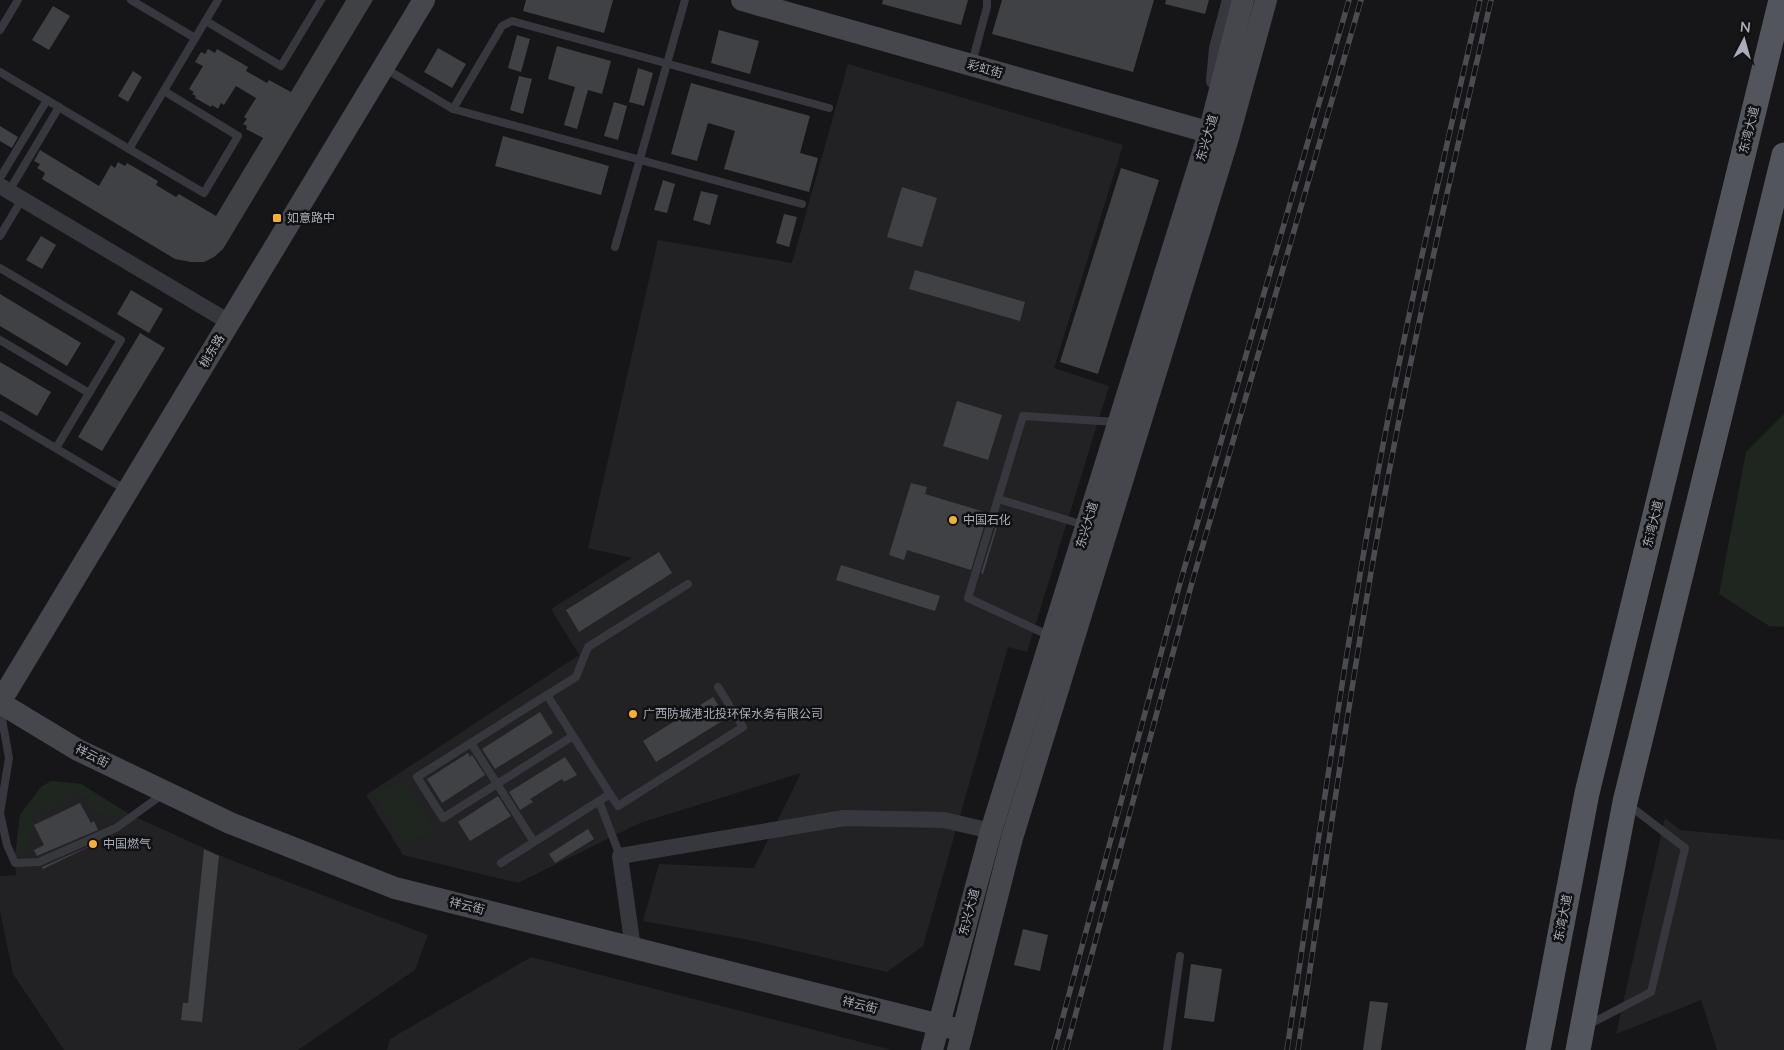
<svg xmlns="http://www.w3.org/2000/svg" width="1784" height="1050" font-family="Lato,'Noto Sans SC',sans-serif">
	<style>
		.built { fill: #222225 }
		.green { fill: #1e261f }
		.building { fill: #404145 }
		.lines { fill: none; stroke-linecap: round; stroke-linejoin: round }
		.lane { stroke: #37383d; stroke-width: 8 }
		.street { stroke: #37383d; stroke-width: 16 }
		.secondary { stroke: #45474d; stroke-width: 22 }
		.primary { stroke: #53555c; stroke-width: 25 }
		.rail-casing { stroke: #4a4c52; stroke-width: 5.5 }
		.rail { stroke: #111113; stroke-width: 4; stroke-dasharray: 11; stroke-linecap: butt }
		.poi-dot { fill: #f2b134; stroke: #111113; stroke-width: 2 }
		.labels { text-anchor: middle; stroke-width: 5; stroke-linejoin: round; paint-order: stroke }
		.street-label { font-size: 12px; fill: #a8adb8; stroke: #111113 }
		.poi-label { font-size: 12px; fill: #a8adb8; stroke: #111113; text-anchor: start }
	</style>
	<rect width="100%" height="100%" fill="#161618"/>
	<g class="built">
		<path d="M848,64L1123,145L1054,368L1109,386L1027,652L1008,647L923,946L887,972L749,940L643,921L659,864L754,868L801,773L640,823L518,883L403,855L366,795L579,655L551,609L632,558L588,548L658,240L792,263Z"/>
		<path d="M51,781L81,784L129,814L228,859L428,935L415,970L298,1050H64L13,974L0,911V876L16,875L15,863L20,815L41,787Z"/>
		<path d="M1665,818L1680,830L1784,840V1050H1717L1701,1000L1616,1034Z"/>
		<path d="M531,957L892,1050H387L390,1039Z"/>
	</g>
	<g class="green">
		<path d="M1784,414V627L1769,626L1719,594L1746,452Z"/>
		<path d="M402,779L434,828L406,846L375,796Z"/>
		<path d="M51,781L81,784L129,814L122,817L98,814L85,797L77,794L33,816L27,852L15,856L20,815L41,787Z"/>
	</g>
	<g class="building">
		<path d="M346,0H373L223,249L214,257L204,262H191L175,259L42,179L45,173L37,168L40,164L34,161L40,150L99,186L111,165L115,168L118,162L125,166L127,163L158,181L156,185L176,197L179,194L216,216L263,138L246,129L247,126L243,124L247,119L244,117L256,98L236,86L224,105L221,103L218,109L212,105L211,107L195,98L196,96L192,94L194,92L189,89L203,66L195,62L201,52L205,54L208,49L215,53L217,49L248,67L246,71L267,83L269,80L291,92Z"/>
		<path d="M526,0H613L604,33L523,11Z"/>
		<path d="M883,0H968L961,25L882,4Z"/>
		<path d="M1002,0H1154L1133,72L992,34Z"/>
		<path d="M1166,0H1209L1205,14L1165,4Z"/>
		<path d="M53,6L70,16L49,50L32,40Z"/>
		<path d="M719,30L759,41L750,74L711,63Z"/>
		<path d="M517,35L530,39L521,72L508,68Z"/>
		<path d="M557,46L611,61L602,94L588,90L577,129L564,125L575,87L548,79Z"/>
		<path d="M438,48L466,64L452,88L424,72Z"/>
		<path d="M638,68L653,73L644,106L629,102Z"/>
		<path d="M133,71L142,77L128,102L118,96Z"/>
		<path d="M519,76L532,79L523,114L510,110Z"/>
		<path d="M691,83L810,116L800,153L818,158L809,192L724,169L735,131L722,127L708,123L697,161L671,154Z"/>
		<path d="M614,102L627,106L618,140L604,136Z"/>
		<path d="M0,126L18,137L12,148L0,141Z"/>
		<path d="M503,136L609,166L601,195L495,166Z"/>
		<path d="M1121,168L1159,180L1098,374L1060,362Z"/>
		<path d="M663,180L675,184L667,213L654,210Z"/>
		<path d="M902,187L937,198L922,247L887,237Z"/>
		<path d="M701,191L718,195L710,225L693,220Z"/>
		<path d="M784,214L797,217L789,247L776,243Z"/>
		<path d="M41,236L56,245L42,269L26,260Z"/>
		<path d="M915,270L1025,302L1020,321L909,289Z"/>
		<path d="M131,290L163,309L149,333L117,314Z"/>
		<path d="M0,294L81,343L67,366L0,326Z"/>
		<path d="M140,333L165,348L102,451L78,437Z"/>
		<path d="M0,362L51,392L37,416L0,394Z"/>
		<path d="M957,401L1002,415L988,460L943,446Z"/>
		<path d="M911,483L927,487L925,494L988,513L971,570L907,550L904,560L889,555Z"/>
		<path d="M999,516L1000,517L983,574L981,573Z"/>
		<path d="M659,552L672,573L579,632L566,610Z"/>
		<path d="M841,565L940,596L935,611L836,580Z"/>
		<path d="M713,697L727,718L656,762L643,741Z"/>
		<path d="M540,712L553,733L495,769L482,749Z"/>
		<path d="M468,753L470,757L472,755L485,775L442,803L427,779Z"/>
		<path d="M565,757L577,775L564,782L562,779L530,799L533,802L520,810L509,792Z"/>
		<path d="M498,796L511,816L470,841L458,822Z"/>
		<path d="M80,803L91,823L94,821L98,830L37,856L34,850L44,845L34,825Z"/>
		<path d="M588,829L594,839L555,863L549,854Z"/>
		<path d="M103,840L43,869L42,867Z"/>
		<path d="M204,849L219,856L202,1022L181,1020L183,1003H188Z"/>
		<path d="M1023,929L1048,935L1040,971L1014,965Z"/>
		<path d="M1191,964L1222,969L1214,1022L1184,1018Z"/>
		<path d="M1370,1001L1388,1003L1381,1050H1363Z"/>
	</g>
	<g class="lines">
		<g class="lane">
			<path d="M131,0L195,38"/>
			<path d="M206,21L281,66L321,0"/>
			<path d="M0,30L18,0"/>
			<path d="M972,63L987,7V0"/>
			<path d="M386,69L453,109L802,204"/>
			<path d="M0,72L129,149L218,0"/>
			<path d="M453,109L502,26L512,21L829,108"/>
			<path d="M129,149L204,193L238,136L164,91"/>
			<path d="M0,178L47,100"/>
			<path d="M9,191L59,107"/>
			<path d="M0,236L22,199"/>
			<path d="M615,247L685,0"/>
			<path d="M0,268L121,340L56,448"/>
			<path d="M0,340L89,393"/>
			<path d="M0,415L126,490"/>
			<path d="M998,499L1084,525"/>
			<path d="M1050,636L968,598L1023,416L1116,422"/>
			<path d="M547,695L576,677L588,647L688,584"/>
			<path d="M0,708L9,758L0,813L7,845L15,863L39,862L116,828L163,794"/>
			<path d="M471,743L534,842"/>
			<path d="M610,794L618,806L743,727L718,687"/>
			<path d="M599,801L620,856"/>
			<path d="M501,863L610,794L547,695L417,777L443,818L573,736"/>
			<path d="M1588,1025L1651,992L1685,848L1630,806"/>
			<path d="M1167,1050L1180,956"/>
		</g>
		<g class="street">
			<path d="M1214,81L1217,48L1230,0"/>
			<path d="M0,186L229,322"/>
			<path d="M633,948L620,856L844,818L944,820L991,831"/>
		</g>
		<g class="secondary">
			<path d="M742,0L1222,136"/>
			<path d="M0,702L424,0"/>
			<path d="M0,703L78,750L230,823L395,888L952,1028"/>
			<path d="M932,1050L991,831L1209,133L1243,0"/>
			<path d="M958,1050L1012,838L1228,138L1266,0"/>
		</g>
		<g class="primary">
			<path d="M1538,1050L1587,793L1781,0"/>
			<path d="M1578,1050L1625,802L1784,155"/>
		</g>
		<defs>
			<g id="rail">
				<path d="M1054,1050L1180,583L1349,0"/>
				<path d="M1066,1050L1191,586L1361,0"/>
				<path d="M1287,1050C1316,857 1343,664 1378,472C1407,314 1444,157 1480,0"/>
				<path d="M1298,1050C1327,857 1353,664 1389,472C1419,314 1455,157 1491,0"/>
			</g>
		</defs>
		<use href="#rail" class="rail-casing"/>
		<use href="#rail" class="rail"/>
	</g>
	<g class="poi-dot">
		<rect x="272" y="213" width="10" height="10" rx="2.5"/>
		<circle cx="953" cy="520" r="5"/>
		<circle cx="633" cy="714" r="5"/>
		<circle cx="93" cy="844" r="5"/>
	</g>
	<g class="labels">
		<g class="street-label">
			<text transform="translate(985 69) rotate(16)" y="4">彩虹街</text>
			<text transform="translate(1749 130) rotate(-76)" y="4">东湾大道</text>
			<text transform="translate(1207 138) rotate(-74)" y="4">东兴大道</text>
			<text transform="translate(212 351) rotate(-59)" y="4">桃东路</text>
			<text transform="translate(1653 524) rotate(-76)" y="4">东湾大道</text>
			<text transform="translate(1087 525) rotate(-73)" y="4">东兴大道</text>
			<text transform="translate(92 756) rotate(27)" y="4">祥云街</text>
			<text transform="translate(467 906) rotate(14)" y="4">祥云街</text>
			<text transform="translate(969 912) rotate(-75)" y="4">东兴大道</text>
			<text transform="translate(1563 918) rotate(-79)" y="4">东湾大道</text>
			<text transform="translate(860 1005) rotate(14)" y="4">祥云街</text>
		</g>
		<g class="poi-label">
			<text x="287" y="222">如意路中</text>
			<text x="963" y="524">中国石化</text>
			<text x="643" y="718">广西防城港北投环保水务有限公司</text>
			<text x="103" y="848">中国燃气</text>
		</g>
	</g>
	<g transform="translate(1744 40) rotate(6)" stroke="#111113" stroke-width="4" paint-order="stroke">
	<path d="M0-4L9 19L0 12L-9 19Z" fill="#a8adb8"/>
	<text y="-8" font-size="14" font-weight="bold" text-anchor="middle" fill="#a8adb8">N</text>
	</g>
</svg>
